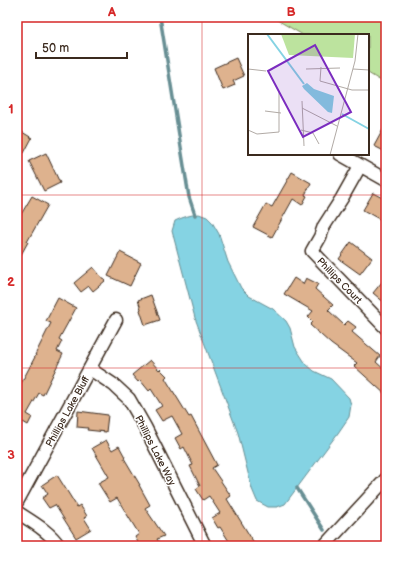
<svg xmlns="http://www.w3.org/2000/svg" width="403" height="563" font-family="'Balsamiq Sans',sans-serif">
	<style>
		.green { fill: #bce39e; stroke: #7c865e }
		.water { fill: #85d3e3; stroke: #678f94 }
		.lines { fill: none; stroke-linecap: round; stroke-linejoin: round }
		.stream { stroke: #678f94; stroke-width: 3.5 }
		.building { fill: #deb28e; stroke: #3b2a1e }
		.minor-casing { stroke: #3b2a1e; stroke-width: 15 }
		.minor { stroke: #fff; stroke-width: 12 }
		.grid { fill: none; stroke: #d62828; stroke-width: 1; stroke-opacity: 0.55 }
		.labels { text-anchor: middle; stroke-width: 3; stroke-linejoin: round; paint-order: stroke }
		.street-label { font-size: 10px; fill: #3b2a1e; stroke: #fff }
		.inset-river { fill: none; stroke: #85d3e3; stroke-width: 2 }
		.inset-road { fill: none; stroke: #b1aaa5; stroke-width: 1 }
		.view { fill: #7b2cbf; fill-opacity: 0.15; stroke: #7b2cbf; stroke-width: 2 }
		.inset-edge { fill: none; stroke: #3b2a1e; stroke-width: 2 }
		.neatline { fill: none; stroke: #d62828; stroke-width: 1.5 }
		.grid-label { font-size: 13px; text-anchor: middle; font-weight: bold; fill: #d62828 }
	</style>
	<rect width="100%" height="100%" fill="#fff"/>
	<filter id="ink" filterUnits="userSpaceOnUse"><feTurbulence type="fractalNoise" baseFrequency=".025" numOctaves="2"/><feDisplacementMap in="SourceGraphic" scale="8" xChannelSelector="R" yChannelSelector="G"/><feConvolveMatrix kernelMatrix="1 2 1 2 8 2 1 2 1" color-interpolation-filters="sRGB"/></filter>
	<g filter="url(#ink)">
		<path class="green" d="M272,17H386V84L368,73V35H303Z"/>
		<path class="water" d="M199,214L207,217L212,222L219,234L228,262L241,288L249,296L273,309L286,321L290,328L295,347L306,364L314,371L331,379L349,398L351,405L349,417L338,433L285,504L277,507H268L257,501L252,489L238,433L195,318L172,231L175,221C183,217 190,215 199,214Z"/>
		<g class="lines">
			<g class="stream">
				<path d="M160,17L189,197L195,215"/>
				<path d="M297,488L324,530"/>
			</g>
		</g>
		<g class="building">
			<path d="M236,58L244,76L233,81L235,85L223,90L214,68Z"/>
			<path d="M386,124V152L374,146Z"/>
			<path d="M17,129L32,138L24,153L17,150Z"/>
			<path d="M46,153L60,183L44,191L29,161Z"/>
			<path d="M292,172L311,183L305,195L307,196L302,205L293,199L272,237L253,227L266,204L272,207Z"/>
			<path d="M373,193L386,200V223L363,210Z"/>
			<path d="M32,196L48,205L27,242H28L17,262V221Z"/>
			<path d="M351,242L372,258L360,274L339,259Z"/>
			<path d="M120,252L141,263L130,286L108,276Z"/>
			<path d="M93,267L105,281L93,291L89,286L81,292L74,283Z"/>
			<path d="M386,277V304L373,293Z"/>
			<path d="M294,278L303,284L306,278L318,284L315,289L333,305L328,310L344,325L348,321L356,327L352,332L380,356L376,362L386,371V395L354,366L357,363L331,344L310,325L313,322L308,317L313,311L284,294Z"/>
			<path d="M151,295L160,320L145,325L140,310L141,309L138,300Z"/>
			<path d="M58,298L76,308L59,339L62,341L57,351L63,354L43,395L39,393L27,414L32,417L28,425L23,422L17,432V391L36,355H35L51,323L46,321Z"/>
			<path d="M150,360L159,370L160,369L167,376L165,378L189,417L191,416L217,465L212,468L231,496L227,499L256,546H232L220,527L218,528L212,518L220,513L209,496L203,500L196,489L200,486L190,466L193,465L184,447L181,449L175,438L182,434L172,416L162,421L155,410L162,406L151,389L149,391L140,380L138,382L132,375Z"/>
			<path d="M78,411L108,415L106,432L87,430L88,428L77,427Z"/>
			<path d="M106,440L112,450L119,446L125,457L124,458L140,485H139L150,505L145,508L164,536L157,539L161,546H140L135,537L139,534L117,498L110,502L98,483L109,477L92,448Z"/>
			<path d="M57,475L77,507L80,505L87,516L84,518L91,529L76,538L55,505L49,508L42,498L48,494L42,485Z"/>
		</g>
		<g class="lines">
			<defs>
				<g id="minor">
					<path d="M340,154L386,180"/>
					<path d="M360,166L342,198L324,226L320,237L312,251L386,328"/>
					<path d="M90,369L114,385L129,399L145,427L205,546"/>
					<path d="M17,502L116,320"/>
					<path d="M17,512C32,522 49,531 59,546"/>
					<path d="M324,546L386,479"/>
				</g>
			</defs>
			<use href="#minor" class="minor-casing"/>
			<use href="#minor" class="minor"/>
		</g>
	</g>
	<path class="grid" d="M202,17V546M17,195H386M17,368H386"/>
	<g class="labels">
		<g class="street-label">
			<text transform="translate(340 280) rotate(46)" y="4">Phillips Court</text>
			<text transform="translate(67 411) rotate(-61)" y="4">Phillips Lake Bluff</text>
			<text transform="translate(156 450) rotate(63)" y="4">Phillips Lake Way</text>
		</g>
	</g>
	<g transform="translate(248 34)">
		<rect width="121" height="121" fill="#fff"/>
		<path d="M33,0H107L105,24L41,21Z" fill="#bce39e"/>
		<path d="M59,49L66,55L86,62L84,79L80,78L56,55L54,52Z" fill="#85d3e3"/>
		<path class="inset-river" d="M19,0L56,50M94,80L121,95"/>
		<path class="inset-road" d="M73,33L72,47L104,56H121M0,35L18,37M58,35L92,34M105,35L121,36M54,67L56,112M54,74L89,92M17,77L33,79M0,96L9,100L31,98V58M53,96L65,99L71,110M82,121L107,27L110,0"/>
		<path class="view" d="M67,11L103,78L55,103L20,37Z"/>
		<rect width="121" height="121" class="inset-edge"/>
	</g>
	<rect width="403" height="563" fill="none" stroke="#fff" stroke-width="44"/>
	<path d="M36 52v6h91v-6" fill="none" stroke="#3b2a1e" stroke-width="2"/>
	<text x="42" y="52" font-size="12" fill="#3b2a1e" stroke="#ffffff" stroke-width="3" paint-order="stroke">50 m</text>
	<rect x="22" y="22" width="359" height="519" class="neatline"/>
	<g class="grid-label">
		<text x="112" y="16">A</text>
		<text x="291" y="16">B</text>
		<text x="11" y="113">1</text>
		<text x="11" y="286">2</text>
		<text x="11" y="459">3</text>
	</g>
</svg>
